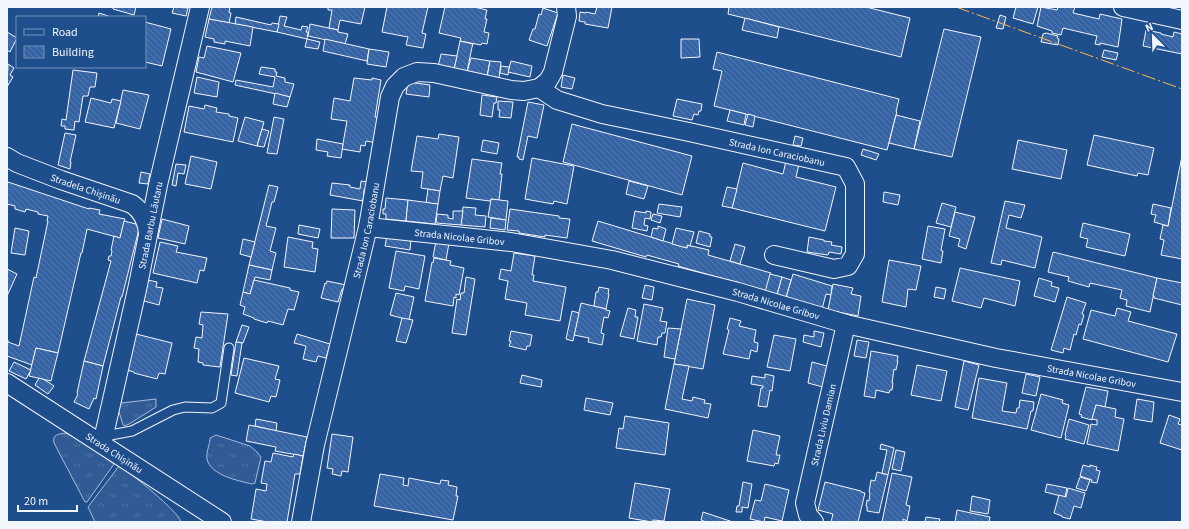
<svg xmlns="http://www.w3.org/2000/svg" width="1189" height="529" font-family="'Source Sans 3',sans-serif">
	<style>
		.grass { fill: url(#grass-tufts); stroke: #a8bbd7 }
		.building { fill: url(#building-back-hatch); stroke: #f2f6ff }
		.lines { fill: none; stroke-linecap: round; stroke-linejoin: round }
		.service-casing { stroke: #f2f6ff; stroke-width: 11 }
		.minor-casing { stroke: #f2f6ff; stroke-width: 20 }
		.service { stroke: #1f4e8c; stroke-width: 9 }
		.minor { stroke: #1f4e8c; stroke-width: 18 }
		.power { stroke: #ffb74d; stroke-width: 1; stroke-dasharray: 14 3 2 3; stroke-linecap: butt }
		.labels { text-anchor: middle; stroke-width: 3; stroke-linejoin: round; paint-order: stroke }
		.street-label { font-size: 10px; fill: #f2f6ff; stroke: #1f4e8c }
	</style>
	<defs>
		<pattern id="grass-tufts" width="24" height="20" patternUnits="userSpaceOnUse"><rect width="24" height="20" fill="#305b95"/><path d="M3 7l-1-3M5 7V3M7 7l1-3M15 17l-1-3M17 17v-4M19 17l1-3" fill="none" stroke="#4e73a5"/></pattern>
		<pattern id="building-back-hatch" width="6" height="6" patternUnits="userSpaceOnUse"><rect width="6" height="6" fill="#3563a3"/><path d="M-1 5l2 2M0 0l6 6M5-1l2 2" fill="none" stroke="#537ab1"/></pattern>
	</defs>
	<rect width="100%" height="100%" fill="#1f4e8c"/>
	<g class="grass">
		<path d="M121,397V403L156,399V407L129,424L125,426L123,425L116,402Z"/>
		<path d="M66,433L92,447L114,464L87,502H85L54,443C52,434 59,434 66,433Z"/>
		<path d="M216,435L250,446L257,452L261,457L255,483L252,484C239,481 210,475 207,459C206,453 209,446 210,440V438Z"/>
		<path d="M119,466C130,472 179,512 181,522H95L88,507Z"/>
	</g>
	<g class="building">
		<path d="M113,7H136L134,15L113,9Z"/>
		<path d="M174,7L188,8L186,16L172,13Z"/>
		<path d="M212,7H230L229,12L231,13L229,23L209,19Z"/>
		<path d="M328,7H365L361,24L340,20L338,30L329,28L332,10H328Z"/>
		<path d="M387,7H428L422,33L426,34L423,48L406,45L408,37L382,32Z"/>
		<path d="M445,7H474L487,10L485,19H487L484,32L489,33L487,44L482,43L481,45L460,41L461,38L439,33Z"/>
		<path d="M597,7H612L608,28L585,24V22L579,21L580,12L586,13V12L595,14Z"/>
		<path d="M729,7H866L910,18L901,57L728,14Z"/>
		<path d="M1016,7H1038L1033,24L1013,18Z"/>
		<path d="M1041,7L1057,10L1058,7H1075L1073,13L1099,19L1100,14L1122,19L1118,47L1100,43V45L1095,44L1097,36L1063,28L1061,35L1052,33V31L1037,26Z"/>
		<path d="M543,8L558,13L547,46L529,40L533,29H535L539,14L541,15Z"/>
		<path d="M99,13L111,17H98Z"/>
		<path d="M1000,15L1006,17L1003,29L996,28Z"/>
		<path d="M280,16L287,17L284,26L301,30L302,26L308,27L306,32H308L307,39L277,32Z"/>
		<path d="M236,17L271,25L272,23L279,24L277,32L235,24Z"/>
		<path d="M745,18L779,27L777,38L742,30Z"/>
		<path d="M209,19L253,27L250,46L225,41V44L214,42V39L205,37Z"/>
		<path d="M145,22L171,29L162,66L145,62Z"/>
		<path d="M310,24L338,30V32L348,34L345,44L308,36Z"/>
		<path d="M944,29L981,37L952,157L914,149Z"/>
		<path d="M1146,30L1161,33V34L1173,37L1174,32L1182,34V54L1143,46Z"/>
		<path d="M7,32L17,38L10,52L7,50Z"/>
		<path d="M1046,33L1058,36L1057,38L1059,39L1058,45L1041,42L1043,34Z"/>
		<path d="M307,39L320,42L318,49L305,47Z"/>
		<path d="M325,39L369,49L367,61L323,51Z"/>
		<path d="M681,39H699L700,57L681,58Z"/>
		<path d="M460,41L473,44L472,47L467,72L454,69Z"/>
		<path d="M207,46L241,53L233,82L196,72L199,57L204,58Z"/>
		<path d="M369,49L389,52L386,67L367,64Z"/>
		<path d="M1104,50L1118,53L1116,60L1102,57Z"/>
		<path d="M717,52L899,99L896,112H897L896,115L887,150L714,106L722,71L713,69Z"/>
		<path d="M441,54L457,56L454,69L438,67Z"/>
		<path d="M471,58L490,61L487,76L467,72Z"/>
		<path d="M490,61L501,62L499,79L487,77Z"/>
		<path d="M511,61L532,66L530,77L508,72Z"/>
		<path d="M8,64L14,68L10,75L13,77L7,87Z"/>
		<path d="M501,66L509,67L508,75L500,73Z"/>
		<path d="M261,67L275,69V72H277L276,76L285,78V82L294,84L290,97L235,85L236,80L273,87L275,77L259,74Z"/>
		<path d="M73,70L97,73L95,87H90L88,96H83L79,122L75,121L74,130L65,129V126H61L62,119L66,120Z"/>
		<path d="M563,75L575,78L572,89L561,87Z"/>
		<path d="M197,77L219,82L217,97L194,93Z"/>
		<path d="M354,78L372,80V78L381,80L375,117L381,118L377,143L366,141L365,146L361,145L360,152L342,149L347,121L331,119L334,98L350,101Z"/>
		<path d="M408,82L430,85L429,97L406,94Z"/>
		<path d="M123,90L149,95L140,129L116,123Z"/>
		<path d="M275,93L290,97L287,107L273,104Z"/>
		<path d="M482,95L497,97L496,103H494L492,117L480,115Z"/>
		<path d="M91,98L111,103L112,99L121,101L114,128L85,122Z"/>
		<path d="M677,99L702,104L701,111H699L698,115L694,114L692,120L673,116Z"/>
		<path d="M498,101L513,102L511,118L499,117L500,110H498Z"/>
		<path d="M528,102L544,105L537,138L528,136L523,160L519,159V157H517Z"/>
		<path d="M205,105L217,108L216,112L229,114V116L238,118L233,142L184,132L189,106L204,109Z"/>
		<path d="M730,110L746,114L744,125L727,121Z"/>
		<path d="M748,114L755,116L753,127L745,125Z"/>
		<path d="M896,115L920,121L914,149L889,143Z"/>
		<path d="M245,117L264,122L257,146L238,141Z"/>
		<path d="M274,117L284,119L277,154L267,153Z"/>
		<path d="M572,124L692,156L682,195L563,162Z"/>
		<path d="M262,129L269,131L264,147L257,146Z"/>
		<path d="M65,133L76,135L70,162H71L70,169L58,165Z"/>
		<path d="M439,134L459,137L453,178L443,176L440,191L421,188L423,172L411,171L417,136L438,139Z"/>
		<path d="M1094,135L1154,148L1148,175L1138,173L1137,176L1087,165Z"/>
		<path d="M795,136L803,138L801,146L793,145Z"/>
		<path d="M317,139L343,144L341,158L327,156L328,152L316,150Z"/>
		<path d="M483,140L499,143L497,154L481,151Z"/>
		<path d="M1018,140L1067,150L1061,179L1012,169Z"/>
		<path d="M863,149L879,154L876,160L861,155Z"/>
		<path d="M191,156L217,162L211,189L185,184Z"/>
		<path d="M1182,156V259L1161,255L1164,240L1160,239L1163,225L1168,226Z"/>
		<path d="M532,158L574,166L567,204L554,201L553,204L525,199Z"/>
		<path d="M472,159L502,163L500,174H502L499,200L491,199L490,201L466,198Z"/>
		<path d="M786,161L799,164L796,177L836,187L825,231L732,208L743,163L783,174Z"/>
		<path d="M176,164L186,165L184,174L178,173L176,186L172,185Z"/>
		<path d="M141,172L150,174L148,184L139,183Z"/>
		<path d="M361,181L368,182L366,190H364L363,201L330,195L332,183L350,185V187L360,189Z"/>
		<path d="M629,181L648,186L644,199L626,194Z"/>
		<path d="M8,182L89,209V208L100,210L99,214L125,219L120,238L87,229L82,253H81L58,353L36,348L32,365L7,356V339L8,340V342L19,346L34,277L36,278L48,221H47L48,216L38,214V212L26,209L25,212L15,209V206L7,204V185Z"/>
		<path d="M269,185L278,187L274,202H272L266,226L276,228L270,251L276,253L272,270L249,265Z"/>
		<path d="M727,187L737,189L732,208L722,206Z"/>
		<path d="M428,189L440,191L438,204L426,203Z"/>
		<path d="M884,192L900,195L898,205L883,202Z"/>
		<path d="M386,198L408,200L406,221L386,219V214H383V209H385Z"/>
		<path d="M491,199L508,201L506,220L488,217Z"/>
		<path d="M408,200L438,204L435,224L406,221Z"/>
		<path d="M1005,201L1025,205L1021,218L1009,215L1006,228L1042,237L1035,268L1002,260L1001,265L991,263Z"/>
		<path d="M942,203L956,207L951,227L936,223Z"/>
		<path d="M659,204L682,207L680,217L657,213Z"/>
		<path d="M1153,204L1171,208L1168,226L1154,222L1156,215L1151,214Z"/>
		<path d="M463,207L476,208L475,215L486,216L485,227L461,225Z"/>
		<path d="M332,209L355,210L354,238H331Z"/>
		<path d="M510,209L559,216V218L570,219L567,238L545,235V237L519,233V231L507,230Z"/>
		<path d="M453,211H463L461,225L436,223L437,214L448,215V218L453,219Z"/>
		<path d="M635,211L646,213V211L651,212L650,219L645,218L644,225L648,226L647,231L632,228Z"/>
		<path d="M955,212L975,217L966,249L958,246L960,239L949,236Z"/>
		<path d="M653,214L662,216L660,223L651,220Z"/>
		<path d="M491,218L506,220L505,230L490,228Z"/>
		<path d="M162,219L189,226L185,244L158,238Z"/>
		<path d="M124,221L140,225L122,297H121L103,366L84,361L111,261L108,260L109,256H111L112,251L111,250L114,236L120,238Z"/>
		<path d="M598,221L687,248V245L709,250L708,255L771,273L766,291L678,266L679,264L647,255L646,257L592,241Z"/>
		<path d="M1083,223L1130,234L1125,256L1086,247L1088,239L1080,237Z"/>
		<path d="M299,225L320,229L318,238L298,234Z"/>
		<path d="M658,226L666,229L663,241L651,237L653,228L658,229Z"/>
		<path d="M928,226L945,229L941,250L943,251L941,263L922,259Z"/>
		<path d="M15,228L29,231L25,255L11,253Z"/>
		<path d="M676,228L694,232L690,246L687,245V248L672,244Z"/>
		<path d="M699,231L710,234V237H712L710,247L696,243Z"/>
		<path d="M387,236L411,239L410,250L385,246Z"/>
		<path d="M288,237L313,242L312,248L318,249L315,272L284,267Z"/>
		<path d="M809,237L824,240V241L832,242L831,245L842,247L841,254L829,252L828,255L807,252Z"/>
		<path d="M243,239L255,242L251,257L240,254Z"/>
		<path d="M436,241L449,243L446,260L433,257Z"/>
		<path d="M160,242L178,246L176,252L207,258L204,271L200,270L197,283L153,273Z"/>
		<path d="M735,244L745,247L740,264L730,261Z"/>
		<path d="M396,251L425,256L419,289L405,286L404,291L389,288Z"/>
		<path d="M1053,252L1157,278L1150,312L1126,306L1127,300L1120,298L1122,290L1090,283L1089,287L1068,281L1069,277L1048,272Z"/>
		<path d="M514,253L535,256L532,275H534L533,281L566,287L560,321L525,315L527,303L505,299L508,281L499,279L501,269L511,271Z"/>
		<path d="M434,258L451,261L450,265L464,268L459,295L456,294V298L454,297L453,306L425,301L432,262L433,263Z"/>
		<path d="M889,260L921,266L916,290L908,289L906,307L882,302Z"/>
		<path d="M249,265L272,270L270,280L255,277L250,294L243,292Z"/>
		<path d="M960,268L1020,281L1015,306L984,298L981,308L952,301Z"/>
		<path d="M7,269L17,274L7,296Z"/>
		<path d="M770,274L782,277L777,295L765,292Z"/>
		<path d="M793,274L832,286L831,295L826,294L822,309L786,297Z"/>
		<path d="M466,277L475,279L466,335L452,333L457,299L460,300L461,293H464Z"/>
		<path d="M782,277L791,280L786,297L777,295Z"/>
		<path d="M1039,278L1052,282L1051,286L1059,288L1055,302L1034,296Z"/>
		<path d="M1157,278L1182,283V305L1154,298V296H1153Z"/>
		<path d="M148,280L157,282L156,287L163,288L159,305L144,301Z"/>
		<path d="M254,280L290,288V290L299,292L294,310L288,309L283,325L268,321L267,323L254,319V318L243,314L245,307L240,305L243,292L250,294Z"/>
		<path d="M327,281L346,285L345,290L342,289L338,302L321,298L325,283L326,284Z"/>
		<path d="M833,284L853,288L851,294L861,296L858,316L828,310Z"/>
		<path d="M645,285L654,287L652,300L642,298Z"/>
		<path d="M599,287L609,289L608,294H609L606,309L594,306L596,292H598Z"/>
		<path d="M936,287L946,289L944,299L934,297Z"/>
		<path d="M396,293L414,297L409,320L390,315Z"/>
		<path d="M1067,297L1086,303L1082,314L1084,315L1081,325L1079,324L1076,335L1074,334L1070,350L1064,348L1063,353L1051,350Z"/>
		<path d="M687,299L715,305L703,369L674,364Z"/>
		<path d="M581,303L606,309V310L610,311L608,318L604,317L601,333L604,334L602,345L588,342L589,338L574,335Z"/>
		<path d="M644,304L663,308L660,321L667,322L665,333H662L661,337H658L657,345L637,341Z"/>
		<path d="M628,308L636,310L635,317H638L634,339L620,336Z"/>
		<path d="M1117,308L1131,312L1128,321L1177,334L1168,362L1083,339L1091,310L1115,316Z"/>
		<path d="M572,311L579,313L573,341L566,339Z"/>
		<path d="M201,312L228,314L220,367L203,365V363L198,362L199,349L194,348L196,337L202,338L203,325L199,324Z"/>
		<path d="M402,318L413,320L406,343L396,341Z"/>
		<path d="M730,318L741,321L739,326L756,330L754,342L758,343L757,352L751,350L749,359L723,354L729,330L727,329Z"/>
		<path d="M242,325L249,327L243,343L236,342Z"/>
		<path d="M668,328L681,329L675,359L664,357Z"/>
		<path d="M511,331L532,335L530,346H527L526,350L509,346L511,341H509Z"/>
		<path d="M814,331L824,333L821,347L803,342L804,335L814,337Z"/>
		<path d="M136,334L172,343L165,374L159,373L157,379L134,373V372L127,370Z"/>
		<path d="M297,334L330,344L326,358L318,356L316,362L303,359L306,346L294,343Z"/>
		<path d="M774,335L796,339L790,371L767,367Z"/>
		<path d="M857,340L869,342L866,358L854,356Z"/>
		<path d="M236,342L242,343L237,376L231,375Z"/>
		<path d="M36,348L58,353L51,381L29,376Z"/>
		<path d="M871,351L898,356L897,361H898L896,370L894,369L892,383H893L892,390H890L889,393L876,390L875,398L864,396Z"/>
		<path d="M244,358L279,366L275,379L280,380L276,397L271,396L269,402L235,393Z"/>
		<path d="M84,361L103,366L96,399L94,398L89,409L74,402L78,394L77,393Z"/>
		<path d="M964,361L979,365L968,410L955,407Z"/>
		<path d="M14,362L31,370L26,379L9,371Z"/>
		<path d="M812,362L827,366L823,387L808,383Z"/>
		<path d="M674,364L689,366L682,399L692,401L693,397L705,400L704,403L711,404L708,418L665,409Z"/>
		<path d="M917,365L947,371L941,401L911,395Z"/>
		<path d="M765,374L774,376L772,391L770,390L767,407L758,406L761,388H763V386L751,384L752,376L765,378Z"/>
		<path d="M1026,374L1040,377L1036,396L1022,393Z"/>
		<path d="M522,375L542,380L541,387L520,383Z"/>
		<path d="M39,378L45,380L54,386L48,394L35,385Z"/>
		<path d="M979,378L1007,383L1002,411L1016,413L1017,408H1019L1020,400L1034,402L1033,411H1031L1027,429L972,418Z"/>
		<path d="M1086,387L1108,391L1105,407L1096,405L1092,420L1081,417L1082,415L1079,414Z"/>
		<path d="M1041,394L1063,400L1062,403L1069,405L1061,438L1031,430Z"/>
		<path d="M586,398L613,403L610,415L584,410Z"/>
		<path d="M1137,399L1154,402L1152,422L1134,419Z"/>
		<path d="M1096,405L1116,409L1115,417L1124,419L1118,451L1087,444L1091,424L1097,425V420L1092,419Z"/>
		<path d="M1169,415L1180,419L1178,424L1182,425V450L1160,443Z"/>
		<path d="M625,416L669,423L665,455L616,448L619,428L623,429Z"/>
		<path d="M256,419L277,423L276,431L255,426Z"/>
		<path d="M1069,419L1089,425L1084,444L1065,439L1066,436L1065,435Z"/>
		<path d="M249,425L307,437L303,456L275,451L276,447L246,441Z"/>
		<path d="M753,430L780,436L776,455H780L778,464L775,463L774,466L747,461Z"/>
		<path d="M332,434L353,437L348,472L342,471L341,476L332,474L333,469L327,468Z"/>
		<path d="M881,444L894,448L888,475L882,473L887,450L880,449Z"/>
		<path d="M896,450L905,452L901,471L892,469Z"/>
		<path d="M273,453L293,457L294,454L303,456L300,474H295L287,522H268L251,519L256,489L266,491L267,484L261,483L265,461L271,462Z"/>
		<path d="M1083,465L1090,467V465L1097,467L1096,470L1100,471L1097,483L1091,482L1092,480L1080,476Z"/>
		<path d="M877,472L888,475L879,513L867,511V506H866L867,500L869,501L870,493L869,492L871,480L875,481Z"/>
		<path d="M892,473L912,477L906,505L910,506L907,521L903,519V522H882Z"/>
		<path d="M380,474L404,478L403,485L408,486L409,478L440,484L441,480L449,481L448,485L457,487L456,496H458L453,520L374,506Z"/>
		<path d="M1080,477L1090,480L1086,491L1076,488Z"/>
		<path d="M743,482L752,484L748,508L742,507V512H736L737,506H739Z"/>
		<path d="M825,482L861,491V492L865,493L858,522H831L833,514L818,510Z"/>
		<path d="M635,483L670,489L664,521L653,520L652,522L629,518Z"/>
		<path d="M765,484L789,490L782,521L765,517L764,522L750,519L755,500L761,501Z"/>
		<path d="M1047,484L1067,488L1065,497L1045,492Z"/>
		<path d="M1068,488L1085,493L1081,508L1074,506L1070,519L1062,517V516L1054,513L1059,495L1066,497Z"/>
		<path d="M972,496L990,500L988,514L970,511Z"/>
		<path d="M957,510L990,517L989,522H955Z"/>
		<path d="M703,512L733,522H706L701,520Z"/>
		<path d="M926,517L940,519L939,522H925Z"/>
	</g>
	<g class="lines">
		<defs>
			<path id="service" d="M105,436L132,431L173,410L185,407L212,408L221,403L229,348"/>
			<g id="minor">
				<path d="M1123,7L1182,20"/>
				<path id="s1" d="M539,88L557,100L602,114L689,132L846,167L855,184V254L848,266L834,269L774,255"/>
				<path id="s2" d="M7,157L17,163L61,180L132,204C142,211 147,221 148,233"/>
				<path id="s3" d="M368,227L511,242L612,260L738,292L846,324L996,358L1182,392"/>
				<path id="s4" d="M7,383L222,522"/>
				<path id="s5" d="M102,444L138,285L158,185L200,7"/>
				<path id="s6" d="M301,522L315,445L368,227L390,97L395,86L404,77L417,72L434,73L511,90L524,91L539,88L548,81L553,72L567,16L566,7"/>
				<path id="s7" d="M814,522L808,515L805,503L846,324"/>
			</g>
		</defs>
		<use href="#service" class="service-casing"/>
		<use href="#minor" class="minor-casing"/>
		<use href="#service" class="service"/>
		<use href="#minor" class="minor"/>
		<path class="power" d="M956,7L1182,89"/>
	</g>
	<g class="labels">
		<g class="street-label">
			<text dy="4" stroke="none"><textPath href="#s1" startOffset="248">Strada Ion Caraciobanu</textPath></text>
			<text dy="4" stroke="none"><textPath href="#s2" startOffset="85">Stradela Chișinău</textPath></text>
			<text dy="4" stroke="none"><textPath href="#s5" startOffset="224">Strada Barbu Lăutaru</textPath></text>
			<text dy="4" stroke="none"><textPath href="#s6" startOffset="299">Strada Ion Caraciobanu</textPath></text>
			<text dy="4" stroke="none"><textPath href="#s3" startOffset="92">Strada Nicolae Gribov</textPath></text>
			<text dy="4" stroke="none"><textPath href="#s3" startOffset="416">Strada Nicolae Gribov</textPath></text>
			<text dy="4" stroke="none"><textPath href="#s3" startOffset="740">Strada Nicolae Gribov</textPath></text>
			<text dy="4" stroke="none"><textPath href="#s7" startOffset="102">Strada Liviu Damian</textPath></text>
			<text dy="4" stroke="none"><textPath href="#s4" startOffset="128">Strada Chișinău</textPath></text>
		</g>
	</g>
	<rect width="1189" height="529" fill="none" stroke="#f2f6ff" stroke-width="16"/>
	<rect x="16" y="16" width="130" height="52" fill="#1f4e8c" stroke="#7391ba"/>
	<rect x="24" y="29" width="20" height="6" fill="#1f4e8c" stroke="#7391ba"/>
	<text x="52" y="36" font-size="12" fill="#f2f6ff">Road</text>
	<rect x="24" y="46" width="20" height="12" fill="url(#building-back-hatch)" stroke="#7391ba"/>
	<text x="52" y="56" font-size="12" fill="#f2f6ff">Building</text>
	<g transform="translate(1153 36) rotate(337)" stroke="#1f4e8c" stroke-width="3" paint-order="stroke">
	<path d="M0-3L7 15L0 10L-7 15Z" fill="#f2f6ff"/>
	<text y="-6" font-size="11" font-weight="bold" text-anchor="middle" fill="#f2f6ff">N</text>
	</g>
	<path d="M18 505v6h59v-6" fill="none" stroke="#f2f6ff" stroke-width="2"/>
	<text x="24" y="505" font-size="12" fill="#f2f6ff" stroke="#1f4e8c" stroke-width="3" paint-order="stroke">20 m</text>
</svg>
